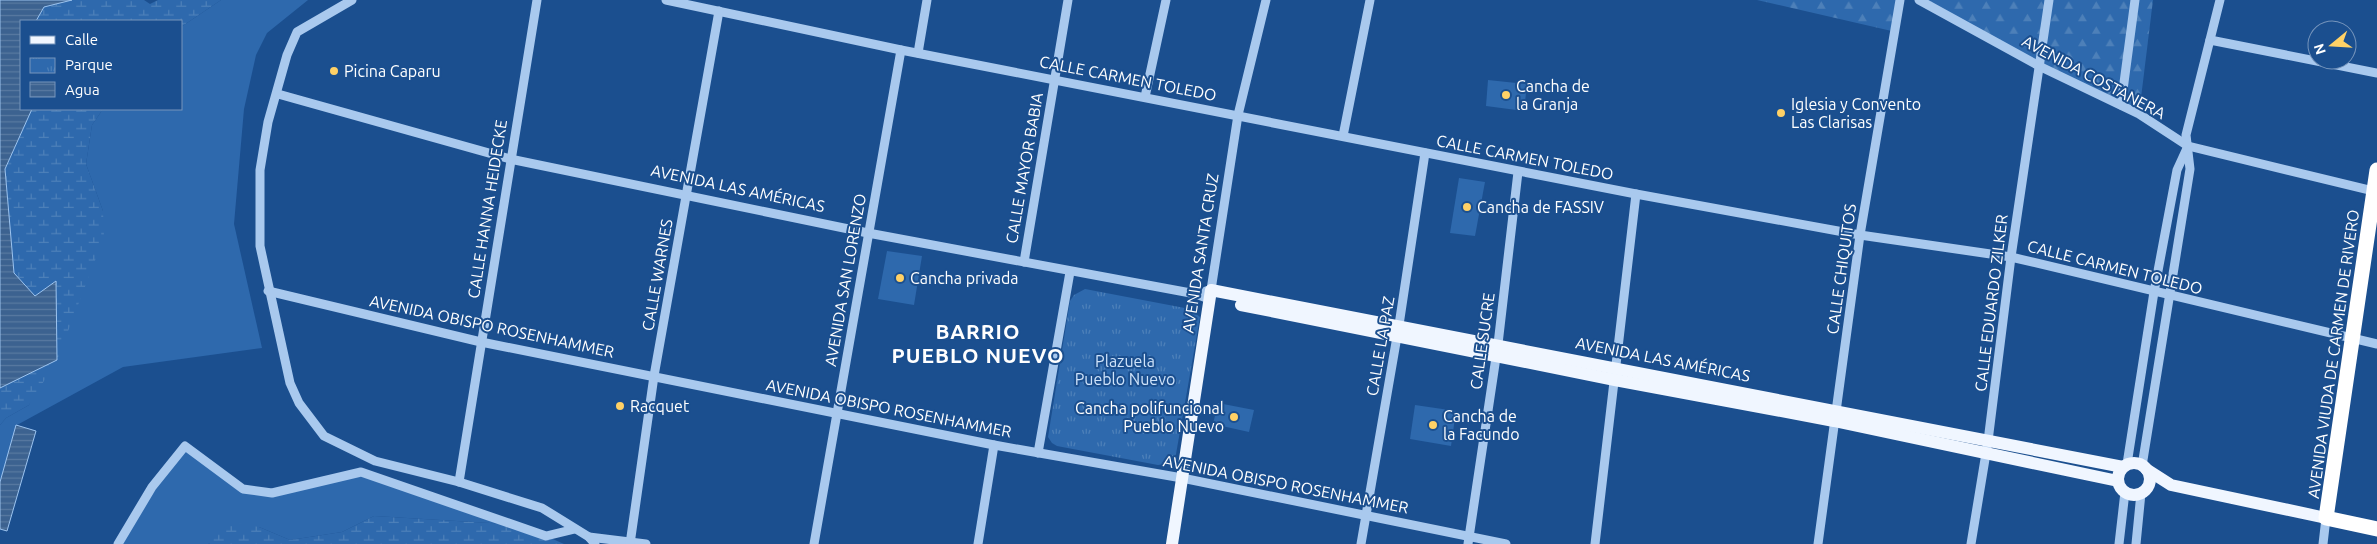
<svg xmlns="http://www.w3.org/2000/svg" width="2377" height="544" font-family="Ubuntu,sans-serif">
	<style>
		.grass { fill: #2e69ad }
		.forest { fill: url(#forest-firs) }
		.wetland { fill: url(#wetland-marsh) }
		.park { fill: url(#park-tufts) }
		.water { fill: url(#water-rules); stroke: #9cc4f0 }
		.lines { fill: none; stroke-linecap: round; stroke-linejoin: round }
		.minor { stroke: #a9c9ee; stroke-width: 9 }
		.major { stroke: #f0f6ff; stroke-width: 12 }
		.highway { stroke: #fff; stroke-width: 15 }
		.poi-dot { fill: #ffd166; stroke: #1b4f8f; stroke-width: 2 }
		.labels { text-anchor: middle; stroke-width: 4; stroke-linejoin: round; paint-order: stroke }
		.poi-label { font-size: 16px; fill: #fff; stroke: #1b4f8f; text-anchor: start }
		.street-label { font-size: 16px; fill: #fff; stroke: #1b4f8f }
		.park-label { font-size: 16px; fill: #cfe3fa; stroke: #1b4f8f }
		.district-label { font-size: 21px; font-weight: bold; letter-spacing: 1px; fill: #fff; stroke: #1b4f8f }
	</style>
	<defs>
		<pattern id="forest-firs" width="22" height="20" patternUnits="userSpaceOnUse" patternTransform="scale(1.25)"><rect width="22" height="20" fill="#2e69ad"/><path d="M5 1l3.5 6h-7zM16 11l3.5 6h-7z" fill="#4d80b9"/></pattern>
		<pattern id="wetland-marsh" width="20" height="14" patternUnits="userSpaceOnUse" patternTransform="scale(1.25)"><rect width="20" height="14" fill="#2e69ad"/><path d="M1 5h8M5 5V1M11 12h8M15 12V8" fill="none" stroke="#4d80b9"/></pattern>
		<pattern id="park-tufts" width="24" height="20" patternUnits="userSpaceOnUse" patternTransform="scale(1.25)"><rect width="24" height="20" fill="#2e69ad"/><path d="M3 7l-1-3M5 7V3M7 7l1-3M15 17l-1-3M17 17v-4M19 17l1-3" fill="none" stroke="#4d80b9"/></pattern>
		<pattern id="water-rules" width="6" height="5" patternUnits="userSpaceOnUse" patternTransform="scale(1.25)"><rect width="6" height="5" fill="#3c6290"/><path d="M0 2.5h6" fill="none" stroke="#597aa1"/></pattern>
	</defs>
	<rect width="100%" height="100%" fill="#1b4f8f"/>
	<g class="grass">
		<path d="M221,0H308L267,33L256,55L244,109L234,224L262,348L123,367L17,425L0,482V425L6,418L29,405L103,211L86,164L92,125L103,109H181V27Z"/>
		<path d="M1488,80L1527,84L1524,111L1486,106Z"/>
		<path d="M1459,178L1485,182L1475,236L1450,233Z"/>
		<path d="M887,251L922,256L914,305L878,299Z"/>
		<path d="M1218,403L1254,410L1249,432L1213,424Z"/>
		<path d="M1415,405L1456,411L1451,446L1410,439Z"/>
		<path d="M185,446L243,489L272,493L361,472L521,525L374,516L342,532L290,540L259,527L208,544H118Z"/>
	</g>
	<g class="forest">
		<path d="M1757,0H1900L1896,32Z"/>
		<path d="M1919,0H2153L2139,114Z"/>
	</g>
	<g class="wetland">
		<path d="M72,0H144L150,4L158,0H221L181,27V21H36L44,7Z"/>
		<path d="M32,109H103L92,125L86,164L103,211L104,237L57,360L29,405L6,418L0,425V388L57,359L55,282L35,296L14,273L5,169Z"/>
		<path d="M374,516L521,525L564,544H209L229,521L259,527L290,540L342,532Z"/>
	</g>
	<path class="park" d="M1085,289L1190,309L1200,317L1176,454C1171,462 1167,464 1158,465L1057,446L1052,443L1048,437L1070,301L1074,295Z"/>
	<g class="water">
		<path d="M0,0H72L44,7L36,21H21V109H32L5,169L14,273L35,296L56,281L57,360L0,388Z"/>
		<path d="M16,425L36,431L7,531L0,529V482Z"/>
	</g>
	<g class="lines">
		<g class="minor">
			<path d="M352,0L297,32L287,55L268,122L260,170V246L290,383L299,403L324,436L375,461L459,482L542,508L589,537L595,544"/>
			<path d="M666,0L901,50L1636,194L1860,235L2011,257L2377,344"/>
			<path d="M1919,0L2041,67L2139,114L2188,146L2377,192"/>
			<path d="M2210,40L2377,73"/>
			<path d="M918,53L927,0"/>
			<path d="M278,94L510,159L868,233L1196,294L1209,299"/>
			<path d="M1145,97L1166,0"/>
			<path d="M2121,105L2135,0"/>
			<path d="M1343,136L1370,0"/>
			<path d="M1024,262L1068,0"/>
			<path d="M268,291L481,342L994,445L1182,478L1506,544"/>
			<path d="M1206,291L1211,290L1238,115L1266,0"/>
			<path d="M1038,453L1070,272"/>
			<path d="M2127,464L2154,292L2177,170L2188,146"/>
			<path d="M2142,466L2190,169L2186,135L2220,0"/>
			<path d="M459,482L537,0"/>
			<path d="M589,537L646,544"/>
			<path d="M118,544L152,487L185,446L243,489L272,493L361,472L546,536L575,529"/>
			<path d="M630,544L654,376L719,11"/>
			<path d="M814,544L901,50"/>
			<path d="M978,544L994,445"/>
			<path d="M1361,544L1399,325L1425,153"/>
			<path d="M1468,544L1498,344L1518,172"/>
			<path d="M1595,544L1636,194"/>
			<path d="M1818,544L1860,235L1900,0"/>
			<path d="M1971,544L1988,441L2011,257L2049,0"/>
			<path d="M2119,544L2125,492"/>
			<path d="M2136,544L2141,493"/>
			<path d="M2323,544L2326,518"/>
		</g>
		<g class="major">
			<path d="M1241,305L1615,380L1834,421L2118,481"/>
			<circle cx="2134" cy="479" r="16"/>
			<path d="M2146,469L2171,485L2326,518"/>
			<path d="M1172,544L1211,290L2123,467"/>
		</g>
		<path class="highway" d="M2377,170L2326,518L2377,529"/>
	</g>
	<g class="poi-dot">
		<circle cx="334" cy="71" r="5"/>
		<circle cx="1506" cy="95" r="5"/>
		<circle cx="1781" cy="113" r="5"/>
		<circle cx="1467" cy="207" r="5"/>
		<circle cx="900" cy="278" r="5"/>
		<circle cx="620" cy="406" r="5"/>
		<circle cx="1234" cy="417" r="5"/>
		<circle cx="1433" cy="425" r="5"/>
	</g>
	<g class="labels">
		<g class="poi-label">
			<text x="344" y="77">Picina Caparu</text>
			<text x="1516" y="92">Cancha de<tspan x="1516" dy="18">la Granja</tspan></text>
			<text x="1791" y="110">Iglesia y Convento<tspan x="1791" dy="18">Las Clarisas</tspan></text>
			<text x="1477" y="213">Cancha de FASSIV</text>
			<text x="910" y="284">Cancha privada</text>
			<text x="630" y="412">Racquet</text>
			<text x="1224" y="414" text-anchor="end">Cancha polifuncional<tspan x="1224" dy="18">Pueblo Nuevo</tspan></text>
			<text x="1443" y="422">Cancha de<tspan x="1443" dy="18">la Facundo</tspan></text>
		</g>
		<g class="street-label">
			<text transform="translate(2094 77) rotate(28)" y="6">AVENIDA COSTANERA</text>
			<text transform="translate(1128 78) rotate(11)" y="6">CALLE CARMEN TOLEDO</text>
			<text transform="translate(1525 157) rotate(11)" y="6">CALLE CARMEN TOLEDO</text>
			<text transform="translate(1024 168) rotate(-80)" y="6">CALLE MAYOR BABIA</text>
			<text transform="translate(738 188) rotate(12)" y="6">AVENIDA LAS AMÉRICAS</text>
			<text transform="translate(487 209) rotate(-81)" y="6">CALLE HANNA HEIDECKE</text>
			<text transform="translate(1200 253) rotate(-81)" y="6">AVENIDA SANTA CRUZ</text>
			<text transform="translate(2115 267) rotate(14)" y="6">CALLE CARMEN TOLEDO</text>
			<text transform="translate(1841 269) rotate(-82)" y="6">CALLE CHIQUITOS</text>
			<text transform="translate(657 275) rotate(-80)" y="6">CALLE WARNES</text>
			<text transform="translate(845 280) rotate(-80)" y="6">AVENIDA SAN LORENZO</text>
			<text transform="translate(1991 303) rotate(-83)" y="6">CALLE EDUARDO ZILKER</text>
			<text transform="translate(492 326) rotate(12)" y="6">AVENIDA OBISPO ROSENHAMMER</text>
			<text transform="translate(1482 341) rotate(-82)" y="6">CALLE SUCRE</text>
			<text transform="translate(1380 346) rotate(-80)" y="6">CALLE LA PAZ</text>
			<text transform="translate(2333 354) rotate(-82)" y="6">AVENIDA VIUDA DE CARMEN DE RIVERO</text>
			<text transform="translate(1663 359) rotate(11)" y="6">AVENIDA LAS AMÉRICAS</text>
			<text transform="translate(889 408) rotate(11)" y="6">AVENIDA OBISPO ROSENHAMMER</text>
			<text transform="translate(1286 484) rotate(11)" y="6">AVENIDA OBISPO ROSENHAMMER</text>
		</g>
		<g class="park-label">
			<text x="1125" y="367">Plazuela<tspan x="1125" dy="18">Pueblo Nuevo</tspan></text>
		</g>
		<g class="district-label">
			<text x="978" y="339">BARRIO<tspan x="978" dy="24">PUEBLO NUEVO</tspan></text>
		</g>
	</g>
	<rect x="20" y="20" width="162" height="90" fill="#1b4f8f" stroke="#7695bc"/>
	<rect x="30" y="36" width="25" height="8" fill="#f0f6ff" stroke="#7695bc"/>
	<text x="65" y="45" font-size="15" fill="#ffffff">Calle</text>
	<rect x="30" y="58" width="25" height="15" fill="url(#park-tufts)" stroke="#7695bc"/>
	<text x="65" y="70" font-size="15" fill="#ffffff">Parque</text>
	<rect x="30" y="82" width="25" height="15" fill="url(#water-rules)" stroke="#7695bc"/>
	<text x="65" y="95" font-size="15" fill="#ffffff">Agua</text>
	<g transform="translate(2332 45) rotate(252)"><circle r="24" fill="#1b4f8f" stroke="#7695bc"/>
	<path d="M0-4L9 19L0 12L-9 19Z" fill="#ffd166"/>
	<text y="-8" font-size="14" font-weight="bold" text-anchor="middle" fill="#ffffff">N</text>
	</g>
</svg>
